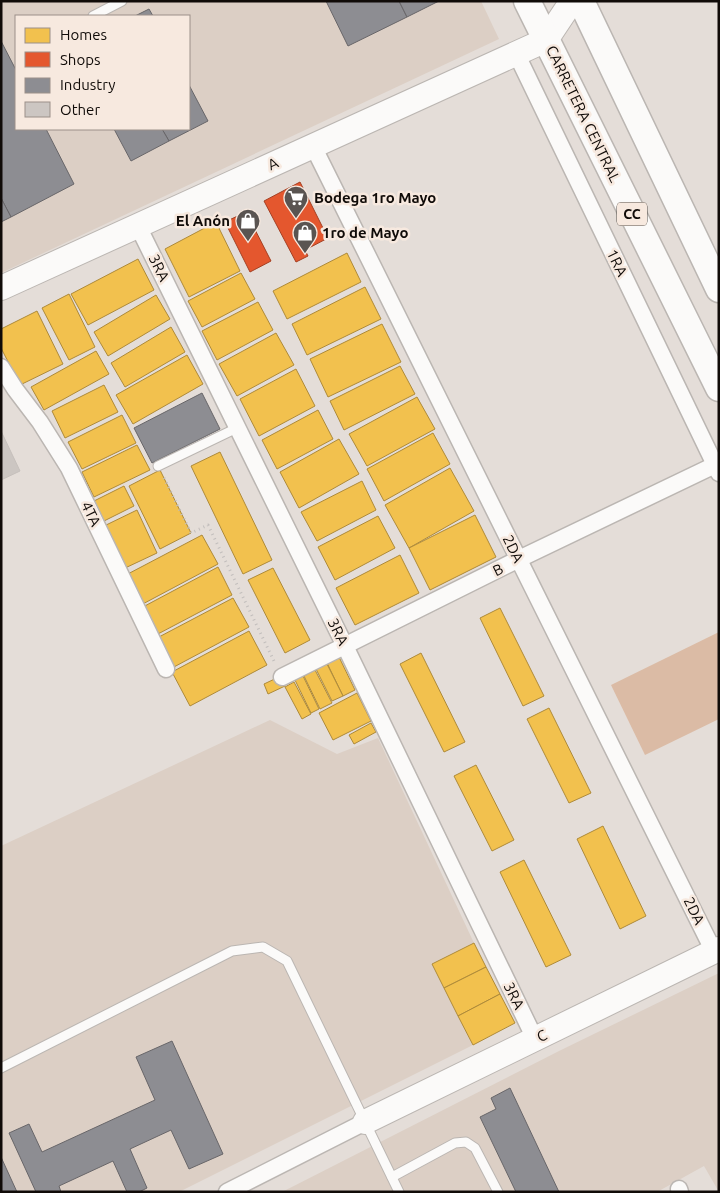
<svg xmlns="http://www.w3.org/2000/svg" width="720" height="1193" font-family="Ubuntu,sans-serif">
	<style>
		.built { fill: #dccfc5; fill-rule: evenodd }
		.green { fill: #dbbba5 }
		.homes { fill: #f2c14e; stroke: #ae8a39 }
		.shops { fill: #e4572e; stroke: #a44023 }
		.industry { fill: #8d8d92; stroke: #686669 }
		.building { fill: #ccc6c2; stroke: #c6c0bc }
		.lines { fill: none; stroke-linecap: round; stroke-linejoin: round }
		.lane-casing { stroke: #bbb6b2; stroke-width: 11 }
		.street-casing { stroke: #bbb6b2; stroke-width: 19 }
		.secondary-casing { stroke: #bbb6b2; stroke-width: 26 }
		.primary-casing { stroke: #bbb6b2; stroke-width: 29 }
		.path { stroke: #c3bfbd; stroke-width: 3; stroke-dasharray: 1 4; stroke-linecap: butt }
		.lane { stroke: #fbfaf9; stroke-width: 9 }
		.street { stroke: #fbfaf9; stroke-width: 16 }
		.secondary { stroke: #fbfaf9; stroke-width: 24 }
		.primary { stroke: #fbfaf9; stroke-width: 26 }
		.labels { text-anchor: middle; stroke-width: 5; stroke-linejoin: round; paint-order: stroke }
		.shield { fill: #f7e9df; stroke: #554e48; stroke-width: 1 }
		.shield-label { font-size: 14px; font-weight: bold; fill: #100b08 }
		.street-label { font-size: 15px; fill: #100b08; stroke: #f7e9df }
		.poi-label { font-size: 15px; font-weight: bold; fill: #100b08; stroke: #f7e9df; text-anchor: start }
	</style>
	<rect width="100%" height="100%" fill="#e4ddd8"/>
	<g class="built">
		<path d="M1,1H481L499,39L1,273ZM16,16H189V129H16Z"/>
		<path d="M270,720L337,754L378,738L474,943L432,964L473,1045L179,1192H1V846Z"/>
		<path d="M719,973V1192L704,1166L657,1192H282L559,1051Z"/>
	</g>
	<path class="green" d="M719,632V719L645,755L611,685Z"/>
	<g class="homes">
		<path d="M216,222L240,271L189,297L165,249Z"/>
		<path d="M347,253L361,282L287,319L273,291Z"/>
		<path d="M138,259L154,290L88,325L71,294Z"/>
		<path d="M241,273L255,299L202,327L188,301Z"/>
		<path d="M365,287L381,319L307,355L292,324Z"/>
		<path d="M69,294L95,347L69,360L42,308Z"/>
		<path d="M156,295L170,319L108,356L94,332Z"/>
		<path d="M258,302L273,330L217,360L202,331Z"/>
		<path d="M37,311L63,364L20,385L1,348V329Z"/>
		<path d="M382,324L401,362L328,397L310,359Z"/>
		<path d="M171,327L185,352L125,387L111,363Z"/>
		<path d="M276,333L294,365L237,396L219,364Z"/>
		<path d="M96,351L109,374L44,410L31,387Z"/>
		<path d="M187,355L203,384L133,424L116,395Z"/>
		<path d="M400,366L415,394L344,430L330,401Z"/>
		<path d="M296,369L315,406L259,436L240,399Z"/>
		<path d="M104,385L118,412L65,438L52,411Z"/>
		<path d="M417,397L435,429L367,466L349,434Z"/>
		<path d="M318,410L333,439L277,469L262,440Z"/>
		<path d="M122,415L136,443L82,469L68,442Z"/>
		<path d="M433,433L450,464L384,501L367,469Z"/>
		<path d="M339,439L359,474L299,508L280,472Z"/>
		<path d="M137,445L150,470L94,497L82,472Z"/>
		<path d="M220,452L272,560L243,574L191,466Z"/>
		<path d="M450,468L474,511L409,548L385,505Z"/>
		<path d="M160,470L191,533L160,549L129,486Z"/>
		<path d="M362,481L376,510L317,541L301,512Z"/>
		<path d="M124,486L134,506L100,523L90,503Z"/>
		<path d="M137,510L157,553L123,569L102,527Z"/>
		<path d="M475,515L496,557L430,590L409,548Z"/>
		<path d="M378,516L395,548L335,580L318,547Z"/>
		<path d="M202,535L218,564L139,606L124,576Z"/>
		<path d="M400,555L419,593L355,625L336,588Z"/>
		<path d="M218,567L232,595L156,635L141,608Z"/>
		<path d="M273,568L310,640L285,653L248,580Z"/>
		<path d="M233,598L249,627L172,668L157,638Z"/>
		<path d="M500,608L544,696L523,706L480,618Z"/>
		<path d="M249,631L267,665L190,706L172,672Z"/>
		<path d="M421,653L465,742L444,752L400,664Z"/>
		<path d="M339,657L355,690L343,696L327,663Z"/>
		<path d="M327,664L343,696L332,701L316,669Z"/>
		<path d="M315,670L332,703L320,709L304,676Z"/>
		<path d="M281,676L285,686L268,694L264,684Z"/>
		<path d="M303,676L319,709L311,713L295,680Z"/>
		<path d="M294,682L311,714L302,719L285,687Z"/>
		<path d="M357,693L371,721L333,740L319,713Z"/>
		<path d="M549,708L591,793L569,803L527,719Z"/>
		<path d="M371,723L376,732L354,744L349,735Z"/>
		<path d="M476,765L514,840L492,851L454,776Z"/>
		<path d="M603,826L646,916L620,929L577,839Z"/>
		<path d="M524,860L571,955L546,967L500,872Z"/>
		<path d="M474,943L486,967L444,988L432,964Z"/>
		<path d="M486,967L500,994L458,1016L444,988Z"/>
		<path d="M500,994L515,1023L473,1045L458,1016Z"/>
	</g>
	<g class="shops">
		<path d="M300,182L328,238L305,250L308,256L296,262L264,201Z"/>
		<path d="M246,212L271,261L250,272L225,222Z"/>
	</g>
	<g class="industry">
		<path d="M326,1H399L407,17L348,46Z"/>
		<path d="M399,1H439L407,17Z"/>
		<path d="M149,9L153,16H135Z"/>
		<path d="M1,41L16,70V129H46L74,184L11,217L1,198Z"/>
		<path d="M189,85L208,121L169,141L162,129H189Z"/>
		<path d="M114,129H162L169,141L131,161Z"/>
		<path d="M1,198L11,217L1,222Z"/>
		<path d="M202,393L220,429L152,463L134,428Z"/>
		<path d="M172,1041L223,1154L189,1169L171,1130L130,1149L147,1188L139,1192H127L113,1161L59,1186L61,1192H36L9,1133L29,1124L42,1152L155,1100L136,1057Z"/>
		<path d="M510,1088L559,1192H516L480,1117L496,1109L491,1098Z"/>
		<path d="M1,1157L17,1192H1Z"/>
	</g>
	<path class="building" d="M1,431L20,471L1,480Z"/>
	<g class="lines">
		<defs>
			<g id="lane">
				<path d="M93,16L122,1"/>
				<path d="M158,466L237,428"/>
				<path d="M1,1068L232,951L263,947L287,961L399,1192"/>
				<path d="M392,1177L455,1143L466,1142L475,1148L498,1192"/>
			</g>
			<g id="street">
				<path d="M516,53L719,473"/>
				<path d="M313,146L714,952"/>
				<path d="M138,226L345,646L535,1039"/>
				<path d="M1,367L15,389L40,422L69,468L166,669"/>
				<path d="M282,677L519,559L715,465"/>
				<path d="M679,1189L680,1192"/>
				<path d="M227,1192L365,1122"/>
			</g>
			<g id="secondary">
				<path d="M1,288L546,40L572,1"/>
				<path d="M365,1122L719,949"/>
			</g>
			<g id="primary">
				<path d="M527,1L719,388"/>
				<path d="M581,1L719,289"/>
			</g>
		</defs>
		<use href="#lane" class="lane-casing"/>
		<use href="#street" class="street-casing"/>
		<use href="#secondary" class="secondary-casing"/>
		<use href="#primary" class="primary-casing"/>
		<path class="path" d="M164,478L191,533L208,525L274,661"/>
		<use href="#lane" class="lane"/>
		<use href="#street" class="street"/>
		<use href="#secondary" class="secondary"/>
		<use href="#primary" class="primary"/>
	</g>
	<defs>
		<symbol id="supermarket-pin" viewBox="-11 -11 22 30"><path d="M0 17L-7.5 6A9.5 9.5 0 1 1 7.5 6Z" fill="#5a5451" stroke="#f7e9df"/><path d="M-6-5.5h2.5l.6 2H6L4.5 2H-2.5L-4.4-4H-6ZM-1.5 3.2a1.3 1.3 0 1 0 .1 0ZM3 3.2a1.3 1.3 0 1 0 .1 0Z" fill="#fff"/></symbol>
		<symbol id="shop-pin" viewBox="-11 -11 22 30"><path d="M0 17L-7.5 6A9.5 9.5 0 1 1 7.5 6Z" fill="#5a5451" stroke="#f7e9df"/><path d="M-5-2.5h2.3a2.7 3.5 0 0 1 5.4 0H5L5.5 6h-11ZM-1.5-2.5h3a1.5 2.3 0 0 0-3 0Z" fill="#fff"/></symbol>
	</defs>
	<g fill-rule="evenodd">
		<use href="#supermarket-pin" x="282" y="184" width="28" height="38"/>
		<use href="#shop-pin" x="234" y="207" width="28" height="38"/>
		<use href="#shop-pin" x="291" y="219" width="28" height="38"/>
	</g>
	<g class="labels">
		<rect class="shield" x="617" y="202.5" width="30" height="23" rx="4"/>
		<g class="shield-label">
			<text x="632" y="219">CC</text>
		</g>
		<g class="street-label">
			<text transform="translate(583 114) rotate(64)" y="5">CARRETERA CENTRAL</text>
			<text transform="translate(273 164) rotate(-25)" y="5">A</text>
			<text transform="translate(617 263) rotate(64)" y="5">1RA</text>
			<text transform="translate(159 268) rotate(64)" y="5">3RA</text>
			<text transform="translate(91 514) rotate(64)" y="5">4TA</text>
			<text transform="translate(513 549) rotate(64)" y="5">2DA</text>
			<text transform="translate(498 570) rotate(-26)" y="5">B</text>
			<text transform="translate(338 632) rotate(64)" y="5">3RA</text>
			<text transform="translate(694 911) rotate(64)" y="5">2DA</text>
			<text transform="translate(514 996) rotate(64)" y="5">3RA</text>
			<text transform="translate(542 1036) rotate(-26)" y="5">C</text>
		</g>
		<g class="poi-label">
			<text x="314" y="203">Bodega 1ro Mayo</text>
			<text x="230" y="226" text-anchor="end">El Anón</text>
			<text x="322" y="238">1ro de Mayo</text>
		</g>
	</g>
	<rect width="720" height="1193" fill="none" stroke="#100b08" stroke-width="5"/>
	<rect x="15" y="15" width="175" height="115" fill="#f7e9df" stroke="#9b9089"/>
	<rect x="25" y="28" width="25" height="15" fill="#f2c14e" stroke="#9b9089"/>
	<text x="60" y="40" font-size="15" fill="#100b08">Homes</text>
	<rect x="25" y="52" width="25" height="15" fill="#e4572e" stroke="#9b9089"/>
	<text x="60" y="65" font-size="15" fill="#100b08">Shops</text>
	<rect x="25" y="78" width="25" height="15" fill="#8d8d92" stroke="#9b9089"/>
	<text x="60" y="90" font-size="15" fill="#100b08">Industry</text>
	<rect x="25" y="102" width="25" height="15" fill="#ccc6c2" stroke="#9b9089"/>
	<text x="60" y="115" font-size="15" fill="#100b08">Other</text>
</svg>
